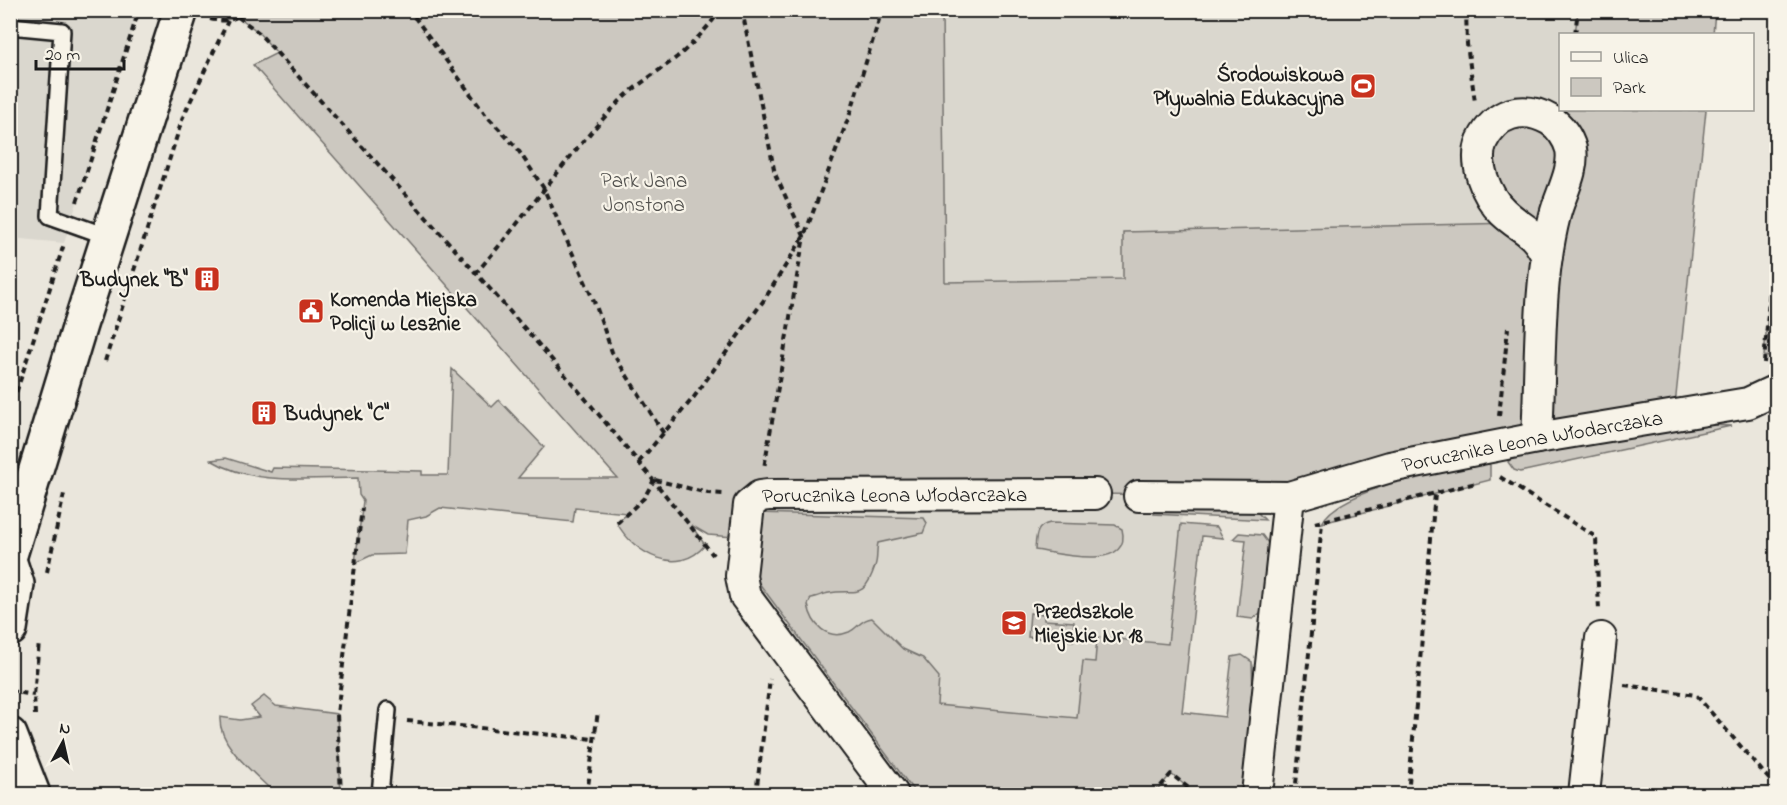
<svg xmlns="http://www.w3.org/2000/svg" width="1787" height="805" font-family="'Indie Flower',sans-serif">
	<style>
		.built { fill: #dad7ce }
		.green { fill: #ccc8c0; stroke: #74726e; stroke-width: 1.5 }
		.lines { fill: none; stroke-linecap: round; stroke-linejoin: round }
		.lane-casing { stroke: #1c1c1c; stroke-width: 20 }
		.street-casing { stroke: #1c1c1c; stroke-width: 34 }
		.secondary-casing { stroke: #1c1c1c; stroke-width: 38 }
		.path { stroke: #1c1c1c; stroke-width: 4; stroke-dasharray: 6 4.5; stroke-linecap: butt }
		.lane { stroke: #f7f3e8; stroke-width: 15 }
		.street { stroke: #f7f3e8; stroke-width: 30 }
		.secondary { stroke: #f7f3e8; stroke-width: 33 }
		.labels { text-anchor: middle; stroke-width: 4.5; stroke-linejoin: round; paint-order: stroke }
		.poi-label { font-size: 21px; font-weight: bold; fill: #1c1c1c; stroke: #f7f3e8; text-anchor: start }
		.park-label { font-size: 21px; fill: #51504d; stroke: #f7f3e8 }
		.street-label { font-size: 21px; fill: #1c1c1c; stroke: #f7f3e8 }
	</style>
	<rect width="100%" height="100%" fill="#eae6dc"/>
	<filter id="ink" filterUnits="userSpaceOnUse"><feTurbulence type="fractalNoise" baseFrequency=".0167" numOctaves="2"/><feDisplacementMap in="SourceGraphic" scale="12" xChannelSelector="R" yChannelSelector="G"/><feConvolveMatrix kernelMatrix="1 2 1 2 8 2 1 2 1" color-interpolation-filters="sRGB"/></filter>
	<g filter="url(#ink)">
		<g class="built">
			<path d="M10,11H139L64,243L11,238Z"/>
			<path d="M942,11H1578L1575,34H1560V110H1564L1562,130L1516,223L1123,232V279L944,282Z"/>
			<path d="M778,495L1139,496L1138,513L1182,515L1165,675L1060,794H894L741,583L746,513Z"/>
		</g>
		<g class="green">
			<path d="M224,11H942L945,282L1123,279V232L1515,223L1487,188L1497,121L1562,129L1564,110H1706L1674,415L1289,497L1095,494L768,495L734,537L708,535L691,525L705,545C678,578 633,553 617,523L628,513L575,508L573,522L440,508L426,516L408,520L405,554L372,555L355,563L363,501L359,495L358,478C309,478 254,486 211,460L226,458L271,472L273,468L422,471V475H448L452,369L492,407L499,400L544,447L518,478H617L253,65L277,53L258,32L239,17L221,21Z"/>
			<path d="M1578,11H1715L1713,34H1575Z"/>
			<path d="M1770,289L1776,290V358L1764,356Z"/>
			<path d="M1712,425L1731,426L1520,472L1514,470L1508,462L1512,457Z"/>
			<path d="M1486,462L1490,465V480L1322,523C1339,488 1449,469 1486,462Z"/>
			<path d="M1157,507L1256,511L1265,520L1154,514Z"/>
			<path d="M759,513L924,518L927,523L923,533L878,543C876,551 878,559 875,566C863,602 856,588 829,593C823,594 817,597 811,598L808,605C812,625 827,641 849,632C858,628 861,619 872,618L903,649L923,658L939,677L937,705L1077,718L1083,661L1095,662L1097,637L1168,644L1181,524L1217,527L1223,538L1202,536L1182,712L1225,717L1232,657L1242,655L1252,662L1253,693L1244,794H1196L1171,774L1154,794H916L753,575Z"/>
			<path d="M1050,523L1115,525L1122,529C1133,573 1056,553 1035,550C1036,537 1035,526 1050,523Z"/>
			<path d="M1239,533L1262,535L1268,543L1262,606L1260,613L1253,619L1237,617L1246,540L1233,539Z"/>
			<path d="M1030,613L1044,614V620L1074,622L1073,641L1028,637Z"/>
			<path d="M264,696L276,706L337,714L341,794H275C256,774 218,746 220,717L240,720L260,717L251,706Z"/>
		</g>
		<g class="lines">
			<defs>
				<g id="lane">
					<path d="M10,26L62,31L50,216L109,237"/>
					<path d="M380,794L388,710"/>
				</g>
				<g id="street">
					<path d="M1537,438C1541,366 1537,285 1555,215C1560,195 1575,170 1571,149C1568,138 1560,126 1550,120C1538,113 1525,110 1511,114C1497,118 1488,129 1482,141C1473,163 1486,196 1503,212C1523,231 1534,229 1547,257"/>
					<path id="s1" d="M1139,496L1289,497L1390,467L1537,438L1748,403L1776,390"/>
					<path id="s2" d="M893,794L745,596L741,576L749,505L760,496L768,495L1095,494"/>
					<path d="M1257,794L1289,497"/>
					<path d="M1584,794L1601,638"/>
				</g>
				<g id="secondary">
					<path d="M10,555L80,325L181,10"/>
					<path d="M10,563L17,584L10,629"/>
					<path d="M10,735L33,794"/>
				</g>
			</defs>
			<use href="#lane" class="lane-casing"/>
			<use href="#street" class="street-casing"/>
			<use href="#secondary" class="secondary-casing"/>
			<g class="path">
				<path d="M406,10L416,19L485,114L516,147L543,187L596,306L612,352L664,434"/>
				<path d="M742,10L775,174L804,236L764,468"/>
				<path d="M1466,10L1467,44L1475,102"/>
				<path d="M238,17L258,32C413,203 571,373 713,555"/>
				<path d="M210,19C224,22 235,21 245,10"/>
				<path d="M1575,34L1578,10"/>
				<path d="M77,202L139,10"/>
				<path d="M475,274C525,218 566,156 619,102C636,85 658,72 677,57C694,43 707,28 721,10"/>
				<path d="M105,361L183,117L228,21"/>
				<path d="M1764,363L1776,212"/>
				<path d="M10,412L64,244"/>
				<path d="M1499,416L1508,328"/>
				<path d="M639,462L694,397L764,300L804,236L851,111L882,10"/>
				<path d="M1500,477L1596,537L1599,611"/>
				<path d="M655,480L708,493L724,494"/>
				<path d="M617,523L644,498L654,480"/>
				<path d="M1315,523L1476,483"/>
				<path d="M47,572L64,494"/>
				<path d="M1624,685L1696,695L1776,787"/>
				<path d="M10,691L34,695"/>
				<path d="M35,715L34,695L39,642"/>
				<path d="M407,721L594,739"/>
				<path d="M341,794L337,714L362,508"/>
				<path d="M587,794L598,711"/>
				<path d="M756,794L770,679"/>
				<path d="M1154,794L1171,774L1196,794"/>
				<path d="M1295,794L1322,523"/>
				<path d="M1408,794L1435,494"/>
			</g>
			<use href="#lane" class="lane"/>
			<use href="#street" class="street"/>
			<use href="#secondary" class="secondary"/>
		</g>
	</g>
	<defs>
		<symbol id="stadium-square" viewBox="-11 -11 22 22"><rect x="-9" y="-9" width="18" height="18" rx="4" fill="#c8321e" stroke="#f7f3e8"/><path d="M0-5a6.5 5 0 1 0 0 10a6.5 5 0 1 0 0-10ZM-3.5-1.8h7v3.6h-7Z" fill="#fff"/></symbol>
		<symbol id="building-square" viewBox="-11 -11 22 22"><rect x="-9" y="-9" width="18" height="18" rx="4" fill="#c8321e" stroke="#f7f3e8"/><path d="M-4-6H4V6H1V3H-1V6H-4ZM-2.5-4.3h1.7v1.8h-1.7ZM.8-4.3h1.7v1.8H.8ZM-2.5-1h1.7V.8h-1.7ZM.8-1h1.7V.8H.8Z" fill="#fff"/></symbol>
		<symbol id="civic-square" viewBox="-11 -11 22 22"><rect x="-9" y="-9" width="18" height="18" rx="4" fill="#c8321e" stroke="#f7f3e8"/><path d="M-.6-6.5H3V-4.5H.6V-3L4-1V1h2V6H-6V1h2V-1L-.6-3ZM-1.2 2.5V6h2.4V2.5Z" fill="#fff"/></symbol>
		<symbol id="school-square" viewBox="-11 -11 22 22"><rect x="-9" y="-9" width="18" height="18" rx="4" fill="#c8321e" stroke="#f7f3e8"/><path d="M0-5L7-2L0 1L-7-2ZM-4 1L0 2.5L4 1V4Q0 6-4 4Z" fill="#fff"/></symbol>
	</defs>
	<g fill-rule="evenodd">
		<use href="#stadium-square" x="1348" y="71" width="30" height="30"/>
		<use href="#building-square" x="192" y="264" width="30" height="30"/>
		<use href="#civic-square" x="296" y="296" width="30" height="30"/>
		<use href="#building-square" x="249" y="398" width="30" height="30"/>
		<use href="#school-square" x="999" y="608" width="30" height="30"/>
	</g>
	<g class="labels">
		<g class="poi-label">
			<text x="1344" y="81" text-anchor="end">Środowiskowa<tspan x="1344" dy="24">Pływalnia Edukacyjna</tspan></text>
			<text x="188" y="286" text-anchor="end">Budynek "B"</text>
			<text x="330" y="306">Komenda Miejska<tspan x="330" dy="24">Policji w Lesznie</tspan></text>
			<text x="284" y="420">Budynek "C"</text>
			<text x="1034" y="618">Przedszkole<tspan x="1034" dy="24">Miejskie Nr 18</tspan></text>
		</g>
		<g class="park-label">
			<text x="644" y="187">Park Jana<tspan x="644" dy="24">Jonstona</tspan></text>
		</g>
		<g class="street-label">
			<text dy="7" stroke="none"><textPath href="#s1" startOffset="400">Porucznika Leona Włodarczaka</textPath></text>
			<text dy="7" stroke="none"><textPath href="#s2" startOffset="488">Porucznika Leona Włodarczaka</textPath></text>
		</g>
	</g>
	<rect width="1787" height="805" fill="none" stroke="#f7f3e8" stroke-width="36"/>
	<rect x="18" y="18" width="1751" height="769" fill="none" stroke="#1c1c1c" stroke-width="2" filter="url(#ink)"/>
	<rect x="1559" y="33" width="195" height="78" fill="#f7f3e8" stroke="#9f9d96" stroke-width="1.5"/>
	<rect x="1571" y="52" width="30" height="9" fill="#f7f3e8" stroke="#9f9d96" stroke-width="1.5"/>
	<text x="1613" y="63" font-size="18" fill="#1c1c1c">Ulica</text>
	<rect x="1571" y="78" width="30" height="18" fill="#ccc8c0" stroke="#9f9d96" stroke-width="1.5"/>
	<text x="1613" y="93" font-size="18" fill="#1c1c1c">Park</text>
	<g transform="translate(63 742) rotate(8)" stroke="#f7f3e8" stroke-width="4.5" paint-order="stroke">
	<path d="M0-4.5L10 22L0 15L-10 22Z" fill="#1c1c1c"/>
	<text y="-9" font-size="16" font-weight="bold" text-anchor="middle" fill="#1c1c1c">N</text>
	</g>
	<path d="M36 60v9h88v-9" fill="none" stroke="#1c1c1c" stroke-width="3"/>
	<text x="45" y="60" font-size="18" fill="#1c1c1c" stroke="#f7f3e8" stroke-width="4.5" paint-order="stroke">20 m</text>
</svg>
